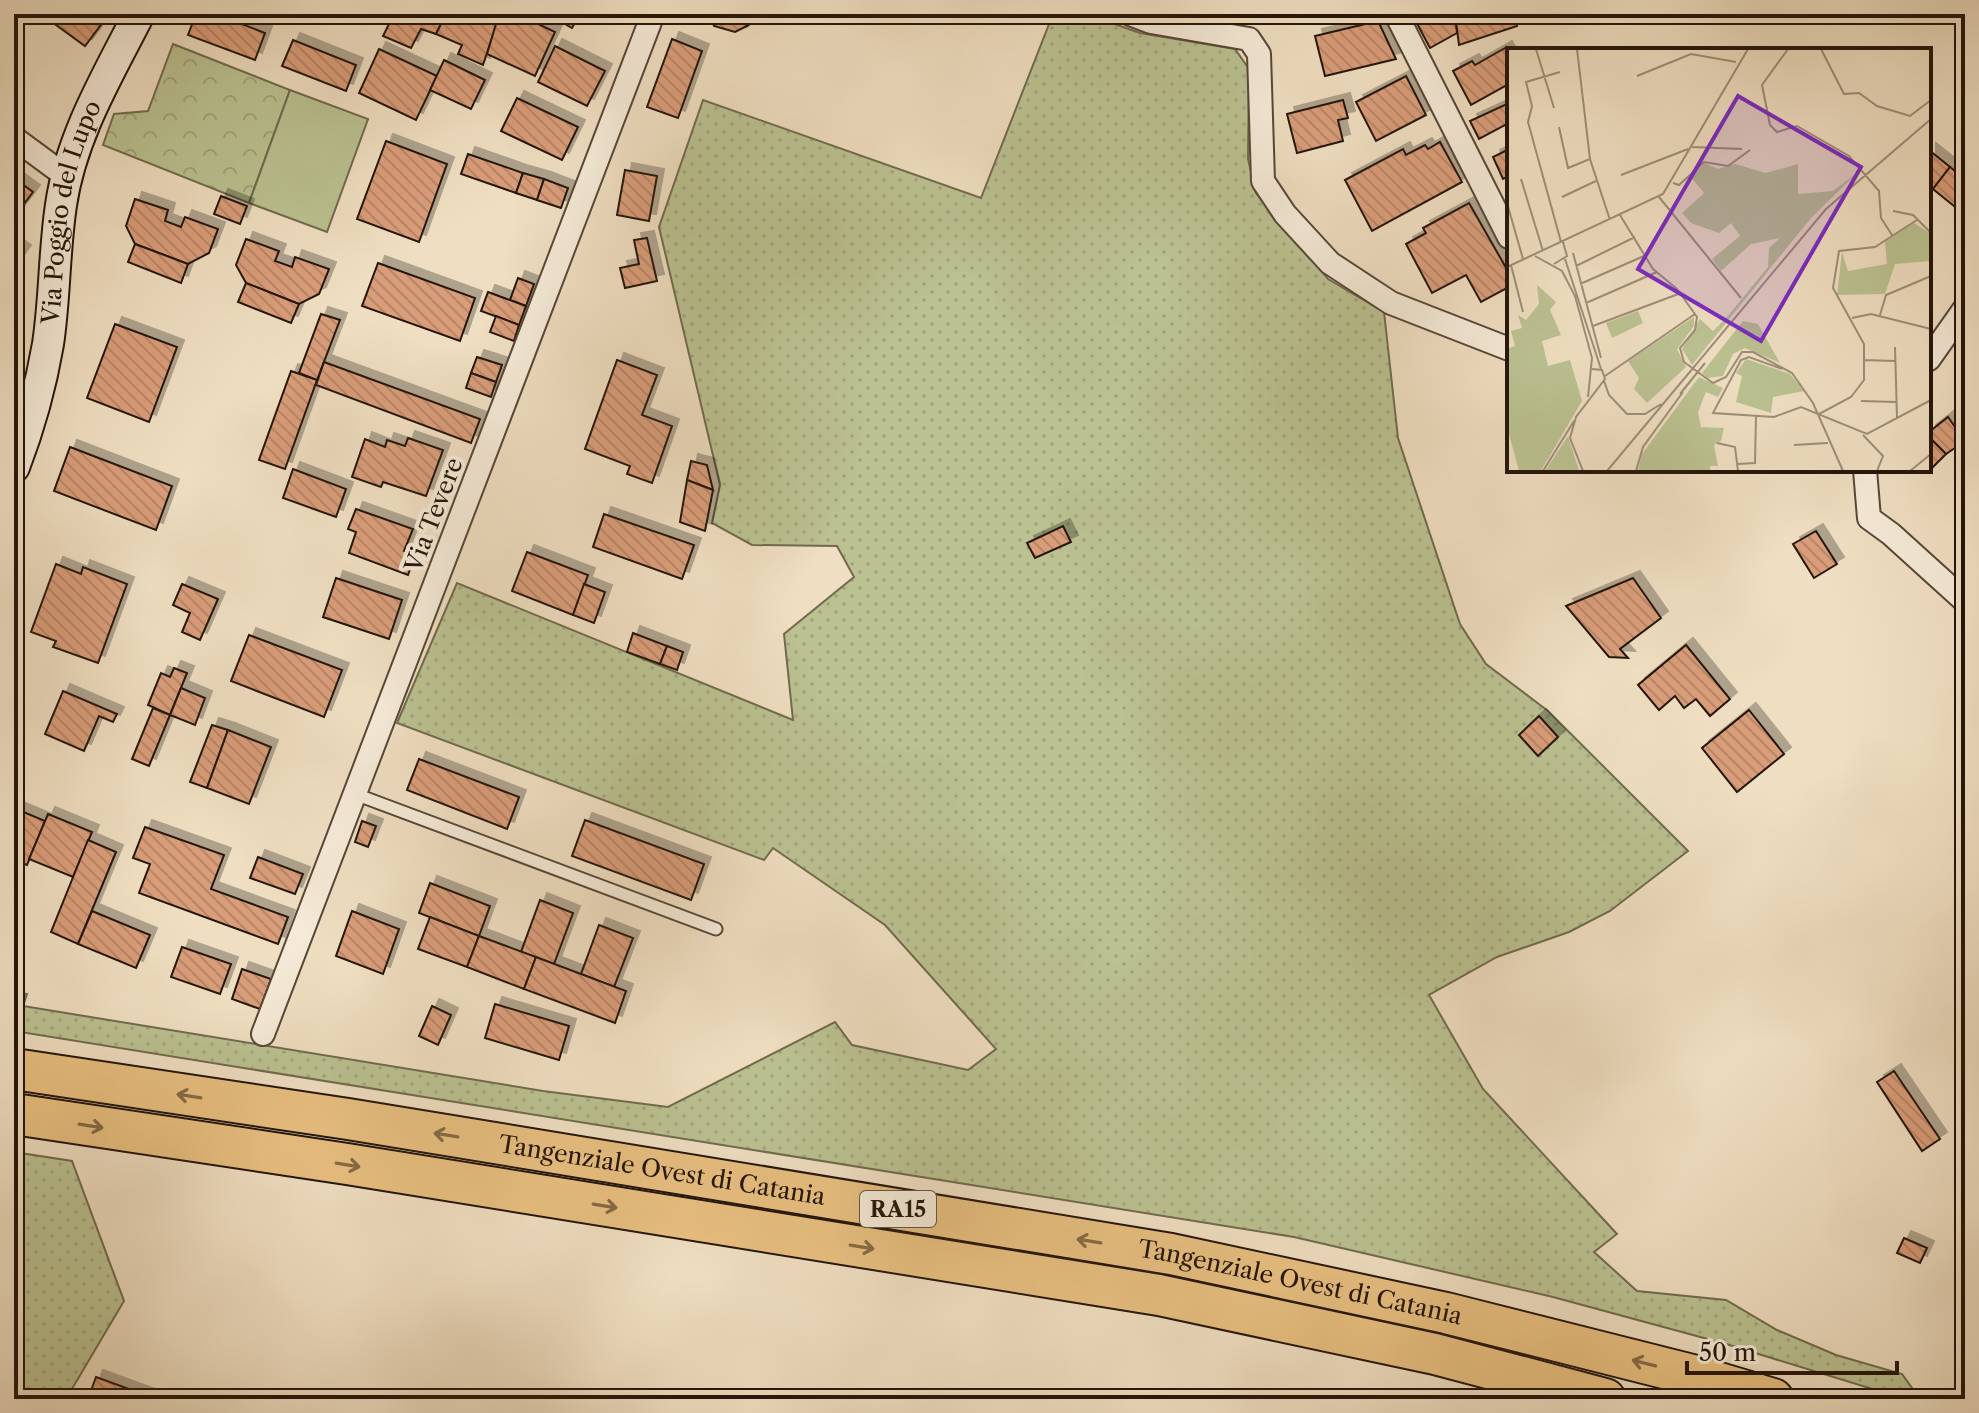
<svg xmlns="http://www.w3.org/2000/svg" width="1979" height="1413" font-family="'Libre Caslon Text',serif">
	<style>
		.grass { fill: url(#grass-dots); stroke: #706b4e; stroke-width: 2 }
		.park { fill: url(#park-crowns); stroke: #706b4e; stroke-width: 2 }
		.pitch { fill: #bbc191; stroke: #706b4e; stroke-width: 2 }
		.building { fill: url(#building-back-hatch); stroke: #24150a; stroke-width: 2; filter: url(#shadow) }
		.lines { fill: none; stroke-linecap: round; stroke-linejoin: round }
		.lane-casing { stroke: #574738; stroke-width: 15 }
		.street-casing { stroke: #574738; stroke-width: 26 }
		.secondary-casing { stroke: #24150a; stroke-width: 34 }
		.highway-casing { stroke: #24150a; stroke-width: 44 }
		.lane { stroke: #f5ead7; stroke-width: 11 }
		.street { stroke: #f5ead7; stroke-width: 22 }
		.secondary { stroke: #f5ead7; stroke-width: 30 }
		.highway { stroke: #e8bf80; stroke-width: 40 }
		.oneway { stroke: #866a45 }
		.labels { text-anchor: middle; stroke-width: 8; stroke-linejoin: round; paint-order: stroke }
		.shield { fill: #f5ead7; stroke: #635548; stroke-width: 2 }
		.shield-label { font-size: 22px; font-weight: bold; fill: #24150a }
		.street-label { font-size: 24px; fill: #24150a; stroke: #f5ead7 }
		.inset-road { fill: none; stroke: #9e8e78; stroke-width: 2 }
		.view { fill: #7b2cbf; fill-opacity: 0.15; stroke: #7b2cbf; stroke-width: 4 }
		.inset-edge { fill: none; stroke: #24150a; stroke-width: 4 }
	</style>
	<defs>
		<pattern id="grass-dots" width="8" height="8" patternUnits="userSpaceOnUse" patternTransform="scale(2)"><rect width="8" height="8" fill="#bbc191"/><path d="M2 2h.1M6 6h.1" fill="none" stroke="#a1a57c" stroke-width="1.8" stroke-linecap="round"/></pattern>
		<pattern id="park-crowns" width="20" height="18" patternUnits="userSpaceOnUse" patternTransform="scale(2)"><rect width="20" height="18" fill="#bbc191"/><path d="M2 6a3 3 0 1 1 6 0M12 15a3 3 0 1 1 6 0" fill="none" stroke="#a1a57c"/></pattern>
		<pattern id="building-back-hatch" width="6" height="6" patternUnits="userSpaceOnUse" patternTransform="scale(2)"><rect width="6" height="6" fill="#d99d79"/><path d="M-1 5l2 2M0 0l6 6M5-1l2 2" fill="none" stroke="#ba8667"/></pattern>
		<filter id="shadow"><feDropShadow dx="7" dy="-7" stdDeviation="0" flood-color="#0004"/></filter>
	</defs>
	<rect width="100%" height="100%" fill="#efdec1"/>
	<filter id="stains"><feTurbulence type="fractalNoise" baseFrequency=".0025" numOctaves="4"/><feColorMatrix values="0 0 0 0 .2 0 0 0 0 .09 0 0 0 0 .02 0 0 0 .5 -.17"/></filter>
	<radialGradient id="worn" r=".72"><stop offset=".6" stop-color="#630" stop-opacity="0"/><stop offset="1" stop-color="#630" stop-opacity=".3"/></radialGradient>
	<g class="grass">
		<path d="M1053,14H1086L1140,33L1235,49L1249,69L1248,159L1256,193L1328,279L1384,312L1398,438L1460,624L1486,664L1548,711L1688,851L1610,911L1569,932L1497,957L1429,995L1483,1089L1617,1234L1594,1252L1637,1291L1726,1300L1777,1330L1836,1355L1902,1374L1920,1399H1905L1726,1344L1553,1297L1294,1237L14,1031V992L27,994L23,1006L543,1091L668,1107L835,1022L852,1045L968,1070L996,1049L885,925L773,848L764,860L397,723L457,583L793,720L784,634L854,577L837,546L752,545L712,523L720,485L659,227L703,100L981,198Z"/>
		<path d="M14,1152L72,1161L124,1301L66,1399H14Z"/>
	</g>
	<path class="park" d="M173,44L290,90L249,203L103,145L114,114L148,111Z"/>
	<path class="pitch" d="M290,90L368,119L327,232L249,203Z"/>
	<g class="building">
		<path d="M41,14H109L85,46Z"/>
		<path d="M196,14H216L265,33L255,60L188,35Z"/>
		<path d="M394,14H446L436,34L421,29L411,48L383,36Z"/>
		<path d="M446,14H500L483,65L458,54L462,45L436,34Z"/>
		<path d="M499,14H517L555,32L535,76L487,54Z"/>
		<path d="M547,14H580L572,28Z"/>
		<path d="M714,14H739L747,26L735,32L714,26L711,17Z"/>
		<path d="M739,14H765L747,26Z"/>
		<path d="M1416,14H1455L1457,33L1430,48L1413,16Z"/>
		<path d="M1455,14H1515L1517,26L1459,45Z"/>
		<path d="M1753,14H1793V19L1754,21Z"/>
		<rect x="1810" y="14" width="36" height="6"/>
		<path d="M1378,21L1396,59L1325,76L1315,36Z"/>
		<path d="M672,39L702,51L678,118L647,107Z"/>
		<path d="M293,40L356,65L346,91L282,66Z"/>
		<path d="M555,46L605,71L587,106L538,82Z"/>
		<path d="M1505,48L1509,55V84L1471,105L1453,71L1472,61L1475,65Z"/>
		<path d="M379,49L437,76L416,120L359,93Z"/>
		<path d="M444,60L485,80L471,109L430,90Z"/>
		<path d="M1406,76L1426,115L1376,141L1356,102Z"/>
		<path d="M517,98L578,127L562,160L501,131Z"/>
		<path d="M1343,100L1348,118L1338,120L1343,141L1297,153L1287,114Z"/>
		<path d="M1509,103V123L1479,139L1470,121Z"/>
		<path d="M386,141L447,164L419,242L357,219Z"/>
		<path d="M1440,142L1462,182L1372,231L1345,180L1403,149L1406,155L1425,145L1428,149Z"/>
		<path d="M1509,149V176L1503,179L1493,157Z"/>
		<path d="M1929,150L1950,167L1929,194Z"/>
		<path d="M468,154L523,173L516,193L461,174Z"/>
		<path d="M1950,167L1965,179V215L1933,189Z"/>
		<path d="M625,170L657,176L649,221L617,215Z"/>
		<path d="M523,173L544,179L537,200L516,193Z"/>
		<path d="M14,178L33,192L14,217Z"/>
		<path d="M544,179L568,188L561,208L537,200Z"/>
		<path d="M221,196L247,206L240,224L214,214Z"/>
		<path d="M135,199L168,210L165,221L181,227L185,217L218,229L209,253L188,264L135,244L126,226Z"/>
		<path d="M1469,203L1509,273V287L1481,302L1466,275L1432,293L1406,244L1426,233L1423,228Z"/>
		<path d="M647,238L657,281L625,288L620,268L639,264L634,240Z"/>
		<path d="M246,239L279,251L275,261L292,267L295,257L329,269L319,294L299,304L246,283L236,265Z"/>
		<path d="M135,244L188,264L181,283L128,262Z"/>
		<path d="M14,245L24,252L14,266Z"/>
		<path d="M378,263L475,298L460,341L362,306Z"/>
		<path d="M518,278L534,284L526,306L510,300Z"/>
		<path d="M246,283L299,304L291,323L238,302Z"/>
		<path d="M488,292L526,306L519,325L481,311Z"/>
		<path d="M321,314L340,320L317,380L299,373Z"/>
		<path d="M496,316L519,325L514,341L490,332Z"/>
		<path d="M115,324L177,347L149,422L87,398Z"/>
		<path d="M477,357L502,365L496,382L471,373Z"/>
		<path d="M617,360L657,375L642,415L672,426L652,483L627,474L630,466L585,449Z"/>
		<path d="M324,362L480,419L471,443L316,385Z"/>
		<path d="M291,371L317,380L285,469L259,460Z"/>
		<path d="M471,373L496,382L491,397L466,388Z"/>
		<path d="M1948,417L1965,441L1946,454L1929,437V432Z"/>
		<path d="M1929,437L1946,454L1933,467L1929,463Z"/>
		<path d="M408,438L443,450L426,496L383,482L381,487L352,477L365,439L385,447L387,440L405,446Z"/>
		<path d="M70,447L172,486L156,530L54,491Z"/>
		<path d="M691,461L707,465L713,490L687,480Z"/>
		<path d="M293,469L346,489L336,517L283,498Z"/>
		<path d="M687,480L713,490L705,531L680,522Z"/>
		<path d="M356,509L413,529L404,551L415,555L408,575L349,553L356,532L348,529Z"/>
		<path d="M604,514L694,545L682,579L593,547Z"/>
		<path d="M1063,526L1071,542L1035,558L1027,543Z"/>
		<path d="M1816,531L1837,564L1814,578L1793,544Z"/>
		<path d="M527,552L588,575L573,615L512,591Z"/>
		<path d="M56,564L81,574L83,567L127,584L98,663L53,647L56,641L31,632Z"/>
		<path d="M336,578L402,600L389,639L323,617Z"/>
		<path d="M1633,578L1661,618L1620,649L1628,658L1609,657L1566,606Z"/>
		<path d="M182,584L218,599L200,640L182,632L190,613L173,605Z"/>
		<path d="M584,584L605,592L594,623L573,615Z"/>
		<path d="M633,633L667,646L660,664L627,652Z"/>
		<path d="M249,635L342,670L324,717L231,681Z"/>
		<path d="M1686,645L1730,699L1710,716L1696,699L1684,708L1675,696L1659,710L1638,685Z"/>
		<path d="M667,646L683,652L677,670L660,664Z"/>
		<path d="M174,668L187,673L170,715L148,705L161,673L170,677Z"/>
		<path d="M181,688L205,698L195,725L170,715Z"/>
		<path d="M63,691L117,714L113,722L99,716L84,751L45,734Z"/>
		<path d="M153,708L170,715L149,766L132,759Z"/>
		<path d="M1749,710L1784,754L1737,792L1702,748Z"/>
		<path d="M1539,716L1558,737L1538,756L1519,735Z"/>
		<path d="M212,725L228,730L207,788L190,782Z"/>
		<path d="M228,730L271,747L249,804L207,788Z"/>
		<path d="M419,759L519,797L507,829L407,790Z"/>
		<path d="M14,808L45,821L27,865L14,860Z"/>
		<path d="M48,814L92,832L73,877L29,859Z"/>
		<path d="M585,820L704,864L691,900L572,856Z"/>
		<path d="M362,821L376,826L368,847L355,842Z"/>
		<path d="M145,827L224,855L211,889L288,917L278,944L139,893L150,864L133,858Z"/>
		<path d="M88,840L116,852L78,944L51,932Z"/>
		<path d="M258,857L303,874L295,894L250,878Z"/>
		<path d="M430,883L490,906L479,936L419,913Z"/>
		<path d="M540,900L573,913L554,964L521,952Z"/>
		<path d="M92,911L150,935L136,968L78,944Z"/>
		<path d="M352,911L399,929L383,974L336,956Z"/>
		<path d="M430,917L479,936L467,967L418,949Z"/>
		<path d="M599,925L633,938L614,987L581,974Z"/>
		<path d="M479,936L536,957L524,989L467,967Z"/>
		<path d="M182,947L231,964L220,994L171,977Z"/>
		<path d="M536,957L626,991L615,1023L524,989Z"/>
		<path d="M242,969L271,979L260,1009L232,999Z"/>
		<path d="M495,1004L569,1026L559,1060L485,1038Z"/>
		<path d="M432,1006L451,1015L438,1045L419,1036Z"/>
		<path d="M1894,1071L1940,1139L1922,1151L1877,1082Z"/>
		<path d="M1904,1238L1927,1248L1920,1263L1897,1253Z"/>
		<path d="M96,1377L156,1399H88Z"/>
	</g>
	<g class="lines">
		<defs>
			<path id="lane" d="M355,794L716,929"/>
			<g id="street">
				<path d="M1130,14L1151,22L1249,39L1259,54L1263,181L1285,214L1330,263L1391,303L1509,349"/>
				<path d="M1396,14L1509,237"/>
				<path d="M14,138L67,177"/>
				<path d="M1929,359L1965,308"/>
				<path d="M1865,470L1869,518L1891,534L1965,601"/>
				<path d="M263,1034L653,14"/>
			</g>
			<g id="secondary">
				<path id="s1" d="M14,467C29,428 41,385 48,344C55,298 54,251 61,205C71,136 108,75 139,14"/>
			</g>
			<g id="highway">
				<path id="s2" d="M14,1069L348,1119L1171,1254L1446,1313L1692,1375L1773,1399"/>
				<path d="M14,1114L347,1164L1159,1295L1435,1354L1605,1399"/>
			</g>
		</defs>
		<use href="#lane" class="lane-casing"/>
		<use href="#street" class="street-casing"/>
		<use href="#secondary" class="secondary-casing"/>
		<use href="#highway" class="highway-casing"/>
		<use href="#lane" class="lane"/>
		<use href="#street" class="street"/>
		<use href="#secondary" class="secondary"/>
		<use href="#highway" class="highway"/>
	</g>
	<defs><path id="oneway-shaft" d="M-6 0H5M1.5-3L5.5 0L1.5 3" fill="none" stroke-width="1.6" stroke-linecap="round" stroke-linejoin="round" transform="scale(2)"/></defs>
	<g class="oneway">
		<use href="#oneway-shaft" transform="translate(189 1096) rotate(-171)"/>
		<use href="#oneway-shaft" transform="translate(91 1126) rotate(9)"/>
		<use href="#oneway-shaft" transform="translate(446 1135) rotate(-171)"/>
		<use href="#oneway-shaft" transform="translate(348 1165) rotate(9)"/>
		<use href="#oneway-shaft" transform="translate(605 1206) rotate(9)"/>
		<use href="#oneway-shaft" transform="translate(1089 1241) rotate(-171)"/>
		<use href="#oneway-shaft" transform="translate(862 1247) rotate(9)"/>
		<use href="#oneway-shaft" transform="translate(1644 1363) rotate(-166)"/>
	</g>
	<g class="labels">
		<rect class="shield" x="860" y="1191" width="76" height="36" rx="6"/>
		<g class="shield-label">
			<text x="898" y="1217">RA15</text>
		</g>
		<g class="street-label">
			<text dy="8" stroke="none"><textPath href="#s1" startOffset="262">Via Poggio del Lupo</textPath></text>
			<text transform="translate(434 515) rotate(-69)" y="8">Via Tevere</text>
			<text dy="8" stroke="none"><textPath href="#s2" startOffset="656">Tangenziale Ovest di Catania</textPath></text>
			<text dy="8" stroke="none"><textPath href="#s2" startOffset="1304">Tangenziale Ovest di Catania</textPath></text>
		</g>
	</g>
	<g transform="translate(1507 48)">
		<rect width="424" height="424" fill="#efdec1"/>
		<path d="M197,115L211,121L228,116L259,125L291,116V146L326,143L351,124L304,170L185,317L175,301L193,271L206,283L220,269L261,219L262,200L273,190L244,196L214,223L205,211L233,188L224,175L212,185L184,175L175,165L197,145L184,129ZM407,175L424,186V213L388,216L378,246L330,247L335,204L341,223L380,216L378,194ZM30,237L49,254L43,262L54,287L35,293L41,318L63,312L75,353L34,423H12L0,379V301L8,298L4,283L15,280L11,267L19,272L32,256ZM131,263L136,275L105,290L99,275ZM187,269V278L170,301L179,319L140,355L127,341L132,330L121,313ZM236,273L251,276L273,315L238,300L226,306L216,328L201,330L195,325ZM239,311L283,326L297,343L266,349L264,365L229,354L235,328L229,325ZM192,329L216,340L211,349L199,344L191,364L194,379L217,380L214,393L207,397L211,418H203V423H131L135,406ZM61,388L72,423H38Z" fill="#bbc191"/>
		<path class="inset-road" d="M29,1L47,60M70,1L83,111L103,172M281,1L255,37L263,77L270,84L290,78L342,108L372,143L374,170L385,187M314,1L337,46L352,45L370,58L403,68L424,52M53,24L19,34L25,58L21,74L54,194M130,28L184,6L229,14M52,79L61,120L83,111M185,99L235,101M114,127L181,101M14,131L36,203M166,135L172,137L197,114L221,118L243,102M55,149L89,133M152,149L234,250M0,155L16,211M386,163L406,167L424,185M113,167L146,221L170,241L190,269L188,282L173,300L177,314L206,335L219,329L235,304H246L285,325L306,355L336,423M66,205L94,310M28,208L55,223L68,248L85,310L81,349M58,211L94,321M47,216L60,208L56,194M4,217L16,264M69,218L128,189M0,219L156,146L241,1M73,236L137,208M79,255L150,224M373,267L379,247L424,228M345,270L364,266L424,281M86,278L174,245M388,299L390,370M357,312L388,313M275,321L242,309L234,312L206,365L267,369L294,359L360,386L424,352M98,328L188,266M97,333L102,347L120,366H138L154,356M173,346L198,315M354,353L390,354M312,366L344,349L357,332V296L326,240L332,203L368,199L410,172M356,387L376,408L370,423M210,395L228,399L231,423M287,397L321,395M231,416L248,415L249,368M36,423L67,373M76,423L63,390L69,369L98,331L95,322L85,321M100,423L319,161L424,71M129,423L136,399L176,344M403,423L424,406"/>
		<path class="view" d="M231,48L354,119L254,293L131,221Z"/>
		<rect width="424" height="424" class="inset-edge"/>
	</g>
	<rect width="1979" height="1413" fill="none" stroke="#efdec1" stroke-width="48"/>
	<rect x="16" y="16" width="1947" height="1381" fill="none" stroke="#24150a" stroke-width="4"/>
	<rect x="24" y="24" width="1931" height="1365" fill="none" stroke="#24150a" stroke-width="2"/>
	<path d="M1687 1361v12h210v-12" fill="none" stroke="#24150a" stroke-width="4"/>
	<text x="1699" y="1361" font-size="24" fill="#24150a" stroke="#f5ead7" stroke-width="6" paint-order="stroke">50 m</text>
	<rect width="100%" height="100%" filter="url(#stains)"/>
	<rect width="100%" height="100%" fill="url(#worn)"/>
</svg>
